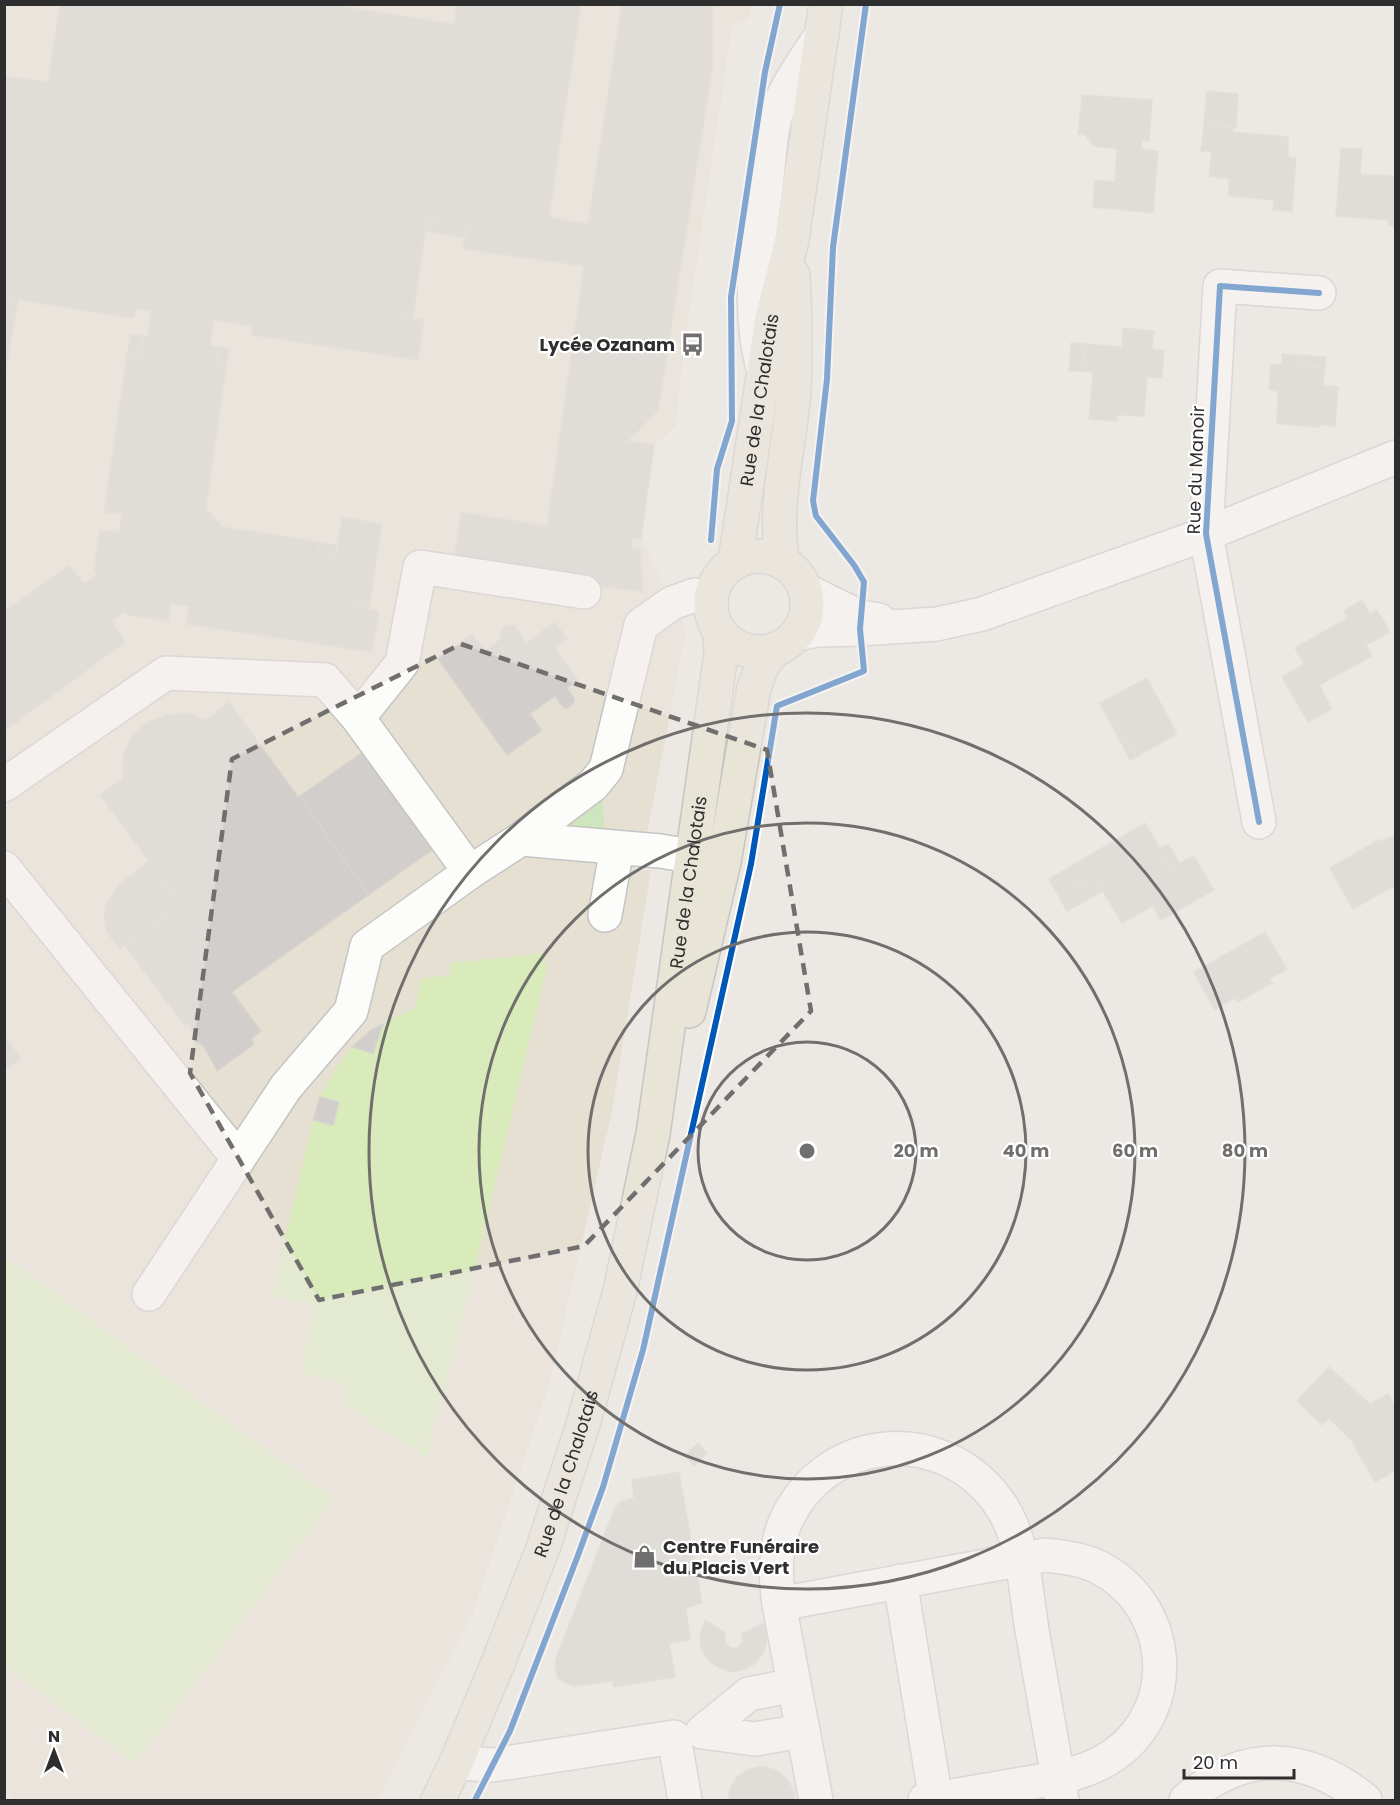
<svg xmlns="http://www.w3.org/2000/svg" width="1400" height="1805" font-family="Poppins,sans-serif">
	<style>
		.education { fill: #e6e0d3 }
		.green { fill: #cee6be }
		.pitch { fill: #d9eabb }
		.building { fill: #d1cecb; stroke: #d7d4d0; stroke-width: 1.5 }
		.lines { fill: none; stroke-linecap: round; stroke-linejoin: round }
		.minor-casing { stroke: #c5c4c5; stroke-width: 36 }
		.major-casing { stroke: #c6c5c4; stroke-width: 36 }
		.minor { stroke: #fcfcfb; stroke-width: 33 }
		.major { stroke: #e8e4d6; stroke-width: 33 }
		.cycleway-casing { stroke: #fff; stroke-width: 10 }
		.cycleway { stroke: #0057b8; stroke-width: 6 }
		.marked { fill: none; stroke: #706f6e; stroke-width: 4.5; stroke-dasharray: 12 8; stroke-linejoin: round }
		.ring { fill: none; stroke: #706f6e; stroke-width: 3 }
		.labels { text-anchor: middle; stroke-width: 4.5; stroke-linejoin: round; paint-order: stroke }
		.poi-label { font-size: 18px; font-weight: bold; fill: #2e2e2e; stroke: #fff; text-anchor: end }
		.street-label { font-size: 18px; fill: #2e2e2e; stroke: #fff }
		.centre { fill: #706f6e; stroke: #fff; stroke-width: 3 }
		.ring-label { font-size: 18px; text-anchor: middle; font-weight: bold; fill: #706f6e; stroke: #fff; stroke-width: 4.5; stroke-linejoin: round; paint-order: stroke }
	</style>
	<rect width="100%" height="100%" fill="#ece8e4"/>
	<path class="education" d="M5,5H751L749,17L732,26L689,314L675,427L654,445L641,539L686,631L647,833L638,850L635,871L651,870L612,1111L550,1382L473,1613L377,1800H16L5,1792Z"/>
	<path class="green" d="M602,796L605,831H554Z"/>
	<g class="pitch">
		<path d="M546,953L544,964L548,963L442,1404L439,1405L427,1458L345,1406L348,1385L301,1373L314,1305L272,1296L313,1120L333,1124L339,1102L320,1097L334,1071L352,1047L373,1053L383,1024L415,1008L421,979L449,975L452,963Z"/>
		<path d="M5,1257L334,1499L135,1764L5,1666Z"/>
	</g>
	<g class="building">
		<path d="M60,4H326L454,24L457,4H581L549,217L588,224L622,4H712V70L658,411L628,441L654,445L641,539L632,538L631,548L640,549L643,592L453,565L461,512L547,526L584,266L463,249L466,226L427,219L414,310L405,309L403,318L424,320L418,360L252,335V326L214,320L210,345L219,347L216,366L226,368L206,508L223,527L320,542L319,551L336,554L342,517L382,524L370,603L357,601L356,607L379,611L372,652L186,624L189,606L171,604L168,621L128,615L124,612L112,621L125,642L4,731V612L69,565L84,584L98,574L94,569L100,530L119,533L122,514L104,512L127,354L140,356L143,336L148,337L151,311L136,308L133,318L6,298L4,305V76L48,82Z"/>
		<path d="M1207,91L1238,94L1236,128L1204,125Z"/>
		<path d="M1082,95L1152,100L1149,141L1142,140L1141,149L1158,151L1153,213L1093,207L1095,180L1115,182L1117,149L1094,146L1085,135L1078,134Z"/>
		<path d="M1204,125L1234,128L1233,132L1288,137V157L1296,158L1292,211L1273,210L1274,200L1229,196V179L1209,176L1212,151H1201Z"/>
		<path d="M1341,148L1362,149L1360,174L1396,176V226L1389,225V220L1336,216Z"/>
		<path d="M427,219L466,226L465,238L425,231Z"/>
		<path d="M6,298L18,300L15,317L4,315Z"/>
		<path d="M405,309L414,310L413,319L403,318Z"/>
		<path d="M4,315L15,317L4,382Z"/>
		<path d="M1123,328L1154,331L1152,349L1164,350L1162,378L1147,377L1144,416L1117,415V421L1089,419L1093,373L1082,371L1085,344L1122,347Z"/>
		<path d="M131,334L143,336L140,356L127,354Z"/>
		<path d="M1071,343L1085,344L1082,371H1069Z"/>
		<path d="M219,347L229,349L226,368L216,366Z"/>
		<path d="M1282,354L1326,357L1325,368L1282,365Z"/>
		<path d="M1271,364L1325,368L1323,385L1338,387L1335,426L1319,424V427H1315L1277,423L1278,391L1269,390Z"/>
		<path d="M320,542L337,545L336,554L319,551Z"/>
		<path d="M1362,600L1370,614L1377,610L1390,632L1366,645L1372,656L1319,685L1332,709L1308,722L1282,677L1304,664L1295,648L1348,618L1344,610Z"/>
		<path d="M357,601L370,603L368,609L356,607Z"/>
		<path d="M555,622L567,639L555,648L578,680L567,688L574,698V702L568,708H564L555,696L530,714L542,730L507,755L438,659L472,634L485,651L502,638L499,634L506,625L515,626L526,643Z"/>
		<path d="M1147,678L1177,734L1136,757L1117,722L1112,725L1100,703Z"/>
		<path d="M229,702L298,797L300,796L368,895L232,992L261,1031L251,1039L254,1044L217,1071L203,1045L196,1042L192,1038L193,1032L188,1024L184,1025L125,946L181,905L100,795L123,778V757L127,746L132,736L148,722L167,715L190,713L205,721Z"/>
		<path d="M1117,722L1136,757L1130,760L1112,725Z"/>
		<path d="M363,752L432,850L368,895L300,796Z"/>
		<path d="M1145,823L1171,868L1194,856L1214,890L1161,920L1153,906L1122,923L1095,878L1077,887L1066,869Z"/>
		<path d="M1396,834V885L1353,909L1330,868L1380,839L1381,842Z"/>
		<path d="M1168,844L1180,864L1171,868L1159,849Z"/>
		<path d="M149,861L181,905L120,949L106,931L104,913L106,904L119,885Z"/>
		<path d="M1066,869L1077,887L1095,878L1103,891L1067,911L1049,879Z"/>
		<path d="M1265,932L1287,969L1269,979L1272,983L1238,1002L1234,998L1215,1010L1194,972Z"/>
		<path d="M383,1024L373,1053L352,1047L371,1030Z"/>
		<path d="M4,1036L21,1058L4,1070Z"/>
		<path d="M320,1097L339,1102L333,1125L313,1120Z"/>
		<path d="M1329,1367L1370,1404L1388,1394L1396,1408V1470L1375,1482L1354,1446L1355,1444L1329,1418L1322,1425L1297,1401Z"/>
		<path d="M698,1443L707,1453L694,1466L684,1456Z"/>
		<path d="M679,1472L702,1603L686,1608L690,1640L669,1643L675,1677L614,1687L612,1681L575,1686L565,1683L557,1677L555,1665L557,1656L614,1510L620,1502L634,1498L632,1480Z"/>
		<path d="M705,1620L725,1633V1643L731,1648H737L742,1643V1634L763,1623L767,1636L765,1650L757,1662L746,1669L732,1672L719,1668L708,1660L701,1648L700,1634Z"/>
		<path d="M763,1766L776,1770L787,1779L794,1791V1800H728L730,1788L737,1777L749,1769Z"/>
	</g>
	<g class="lines">
		<defs>
			<g id="minor">
				<path d="M762,365C747,300 757,252 766,187C769,165 769,140 775,118C784,88 805,60 822,34"/>
				<path d="M805,590L860,617L879,620"/>
				<path d="M797,634L817,630L860,629L937,624L982,614L1206,534L1396,457"/>
				<path d="M358,718L470,872"/>
				<path d="M4,785L166,673L325,680L358,718L402,663L420,567L584,592"/>
				<path d="M1259,822L1206,534L1220,286L1319,293"/>
				<path d="M521,839L593,785L606,769L641,625L672,603L695,595L711,601"/>
				<path d="M4,868L238,1158"/>
				<path d="M605,915L617,848"/>
				<path d="M149,1294L286,1087L351,1011L367,946L470,872L521,839L660,851L691,856"/>
				<path d="M900,1581L936,1800"/>
				<path d="M779,1604L1045,1555C1063,1557 1082,1559 1098,1567C1172,1604 1182,1707 1114,1755C1084,1776 1045,1780 1010,1786C982,1791 953,1796 925,1800"/>
				<path d="M794,1685L749,1694L702,1732L755,1739L803,1731"/>
				<path d="M456,1763L493,1765L674,1737L685,1800"/>
				<path d="M816,1800L779,1604C775,1577 774,1549 785,1523C824,1434 940,1423 997,1500C1024,1535 1025,1588 1032,1630C1042,1687 1052,1744 1062,1800"/>
				<path d="M1186,1800C1244,1749 1306,1752 1365,1800"/>
			</g>
			<g id="major">
				<circle cx="759" cy="604" r="48"/>
				<path id="s1" d="M735,562L772,318L792,240L826,4"/>
				<path d="M783,563C772,506 790,447 794,390C796,352 795,313 793,275"/>
				<path d="M689,1011L724,862L754,688L762,666L774,650"/>
				<path id="s2" d="M438,1800L456,1763L498,1663L543,1548L584,1421L620,1291L653,1134L721,654L720,633"/>
			</g>
		</defs>
		<use href="#minor" class="minor-casing"/>
		<use href="#major" class="major-casing"/>
		<use href="#minor" class="minor"/>
		<use href="#major" class="major"/>
		<defs>
			<g id="cycleway">
				<path d="M711,540L717,469L732,421L731,297L765,72L780,4"/>
				<path d="M1259,822L1206,534L1220,286L1319,293"/>
				<path d="M475,1800L510,1731L577,1558L603,1487L643,1350L751,864L777,706L864,671L860,629L864,582L854,565L816,516L813,501L827,379L833,247L866,4"/>
			</g>
		</defs>
		<use href="#cycleway" class="cycleway-casing"/>
		<use href="#cycleway" class="cycleway"/>
	</g>
	<path d="M0 0H1400V1805H0ZM461,644L767,750L811,1011L584,1246L319,1300L190,1073L232,759Z" fill="#ece8e4" fill-opacity=".55" fill-rule="evenodd"/>
	<path class="marked" d="M461,644L767,750L811,1011L584,1246L319,1300L190,1073L232,759Z"/>
	<g class="ring">
		<circle cx="807" cy="1151" r="109"/>
		<circle cx="807" cy="1151" r="219"/>
		<circle cx="807" cy="1151" r="328"/>
		<circle cx="807" cy="1151" r="438"/>
	</g>
	<defs>
		<symbol id="bus-bare" viewBox="-9 -9 18 18"><path d="M-5-6H5V4H4V6H2V4H-2V6H-4V4H-5ZM-3.5-4V0h7V-4ZM-3.5 1.2v1.5H-2V1.2ZM2 1.2v1.5H3.5V1.2Z" fill="#706f6e" stroke="#fff" stroke-width="2.5" paint-order="stroke"/></symbol>
		<symbol id="shop-bare" viewBox="-9 -9 18 18"><path d="M-5-2.5h2.3a2.7 3.5 0 0 1 5.4 0H5L5.5 6h-11ZM-1.5-2.5h3a1.5 2.3 0 0 0-3 0Z" fill="#706f6e" stroke="#fff" stroke-width="2.5" paint-order="stroke"/></symbol>
	</defs>
	<g fill-rule="evenodd">
		<use href="#bus-bare" x="676" y="328" width="33" height="33"/>
		<use href="#shop-bare" x="628" y="1540" width="33" height="33"/>
	</g>
	<g class="labels">
		<g class="poi-label">
			<text x="675" y="351">Lycée Ozanam</text>
			<text x="663" y="1553" text-anchor="start">Centre Funéraire<tspan x="663" dy="21">du Placis Vert</tspan></text>
		</g>
		<g class="street-label">
			<text dy="6" stroke="none"><textPath href="#s1" startOffset="164">Rue de la Chalotais</textPath></text>
			<text transform="translate(1196 470) rotate(-88)" y="6">Rue du Manoir</text>
			<text dy="6" stroke="none"><textPath href="#s2" startOffset="956">Rue de la Chalotais</textPath></text>
			<text dy="6" stroke="none"><textPath href="#s2" startOffset="351">Rue de la Chalotais</textPath></text>
		</g>
	</g>
	<circle cx="807" cy="1151" r="9" class="centre"/>
	<g class="ring-label">
		<text x="916" y="1157">20 m</text>
		<text x="1026" y="1157">40 m</text>
		<text x="1135" y="1157">60 m</text>
		<text x="1245" y="1157">80 m</text>
	</g>
	<rect width="1400" height="1805" fill="none" stroke="#2e2e2e" stroke-width="12"/>
	<g transform="translate(54 1751)" stroke="#ffffff" stroke-width="4.5" paint-order="stroke">
	<path d="M0-4.5L10 22L0 15L-10 22Z" fill="#2e2e2e"/>
	<text y="-9" font-size="16" font-weight="bold" text-anchor="middle" fill="#2e2e2e">N</text>
	</g>
	<path d="M1184 1769v9h110v-9" fill="none" stroke="#2e2e2e" stroke-width="3"/>
	<text x="1193" y="1769" font-size="18" fill="#2e2e2e" stroke="#ffffff" stroke-width="4.5" paint-order="stroke">20 m</text>
</svg>
